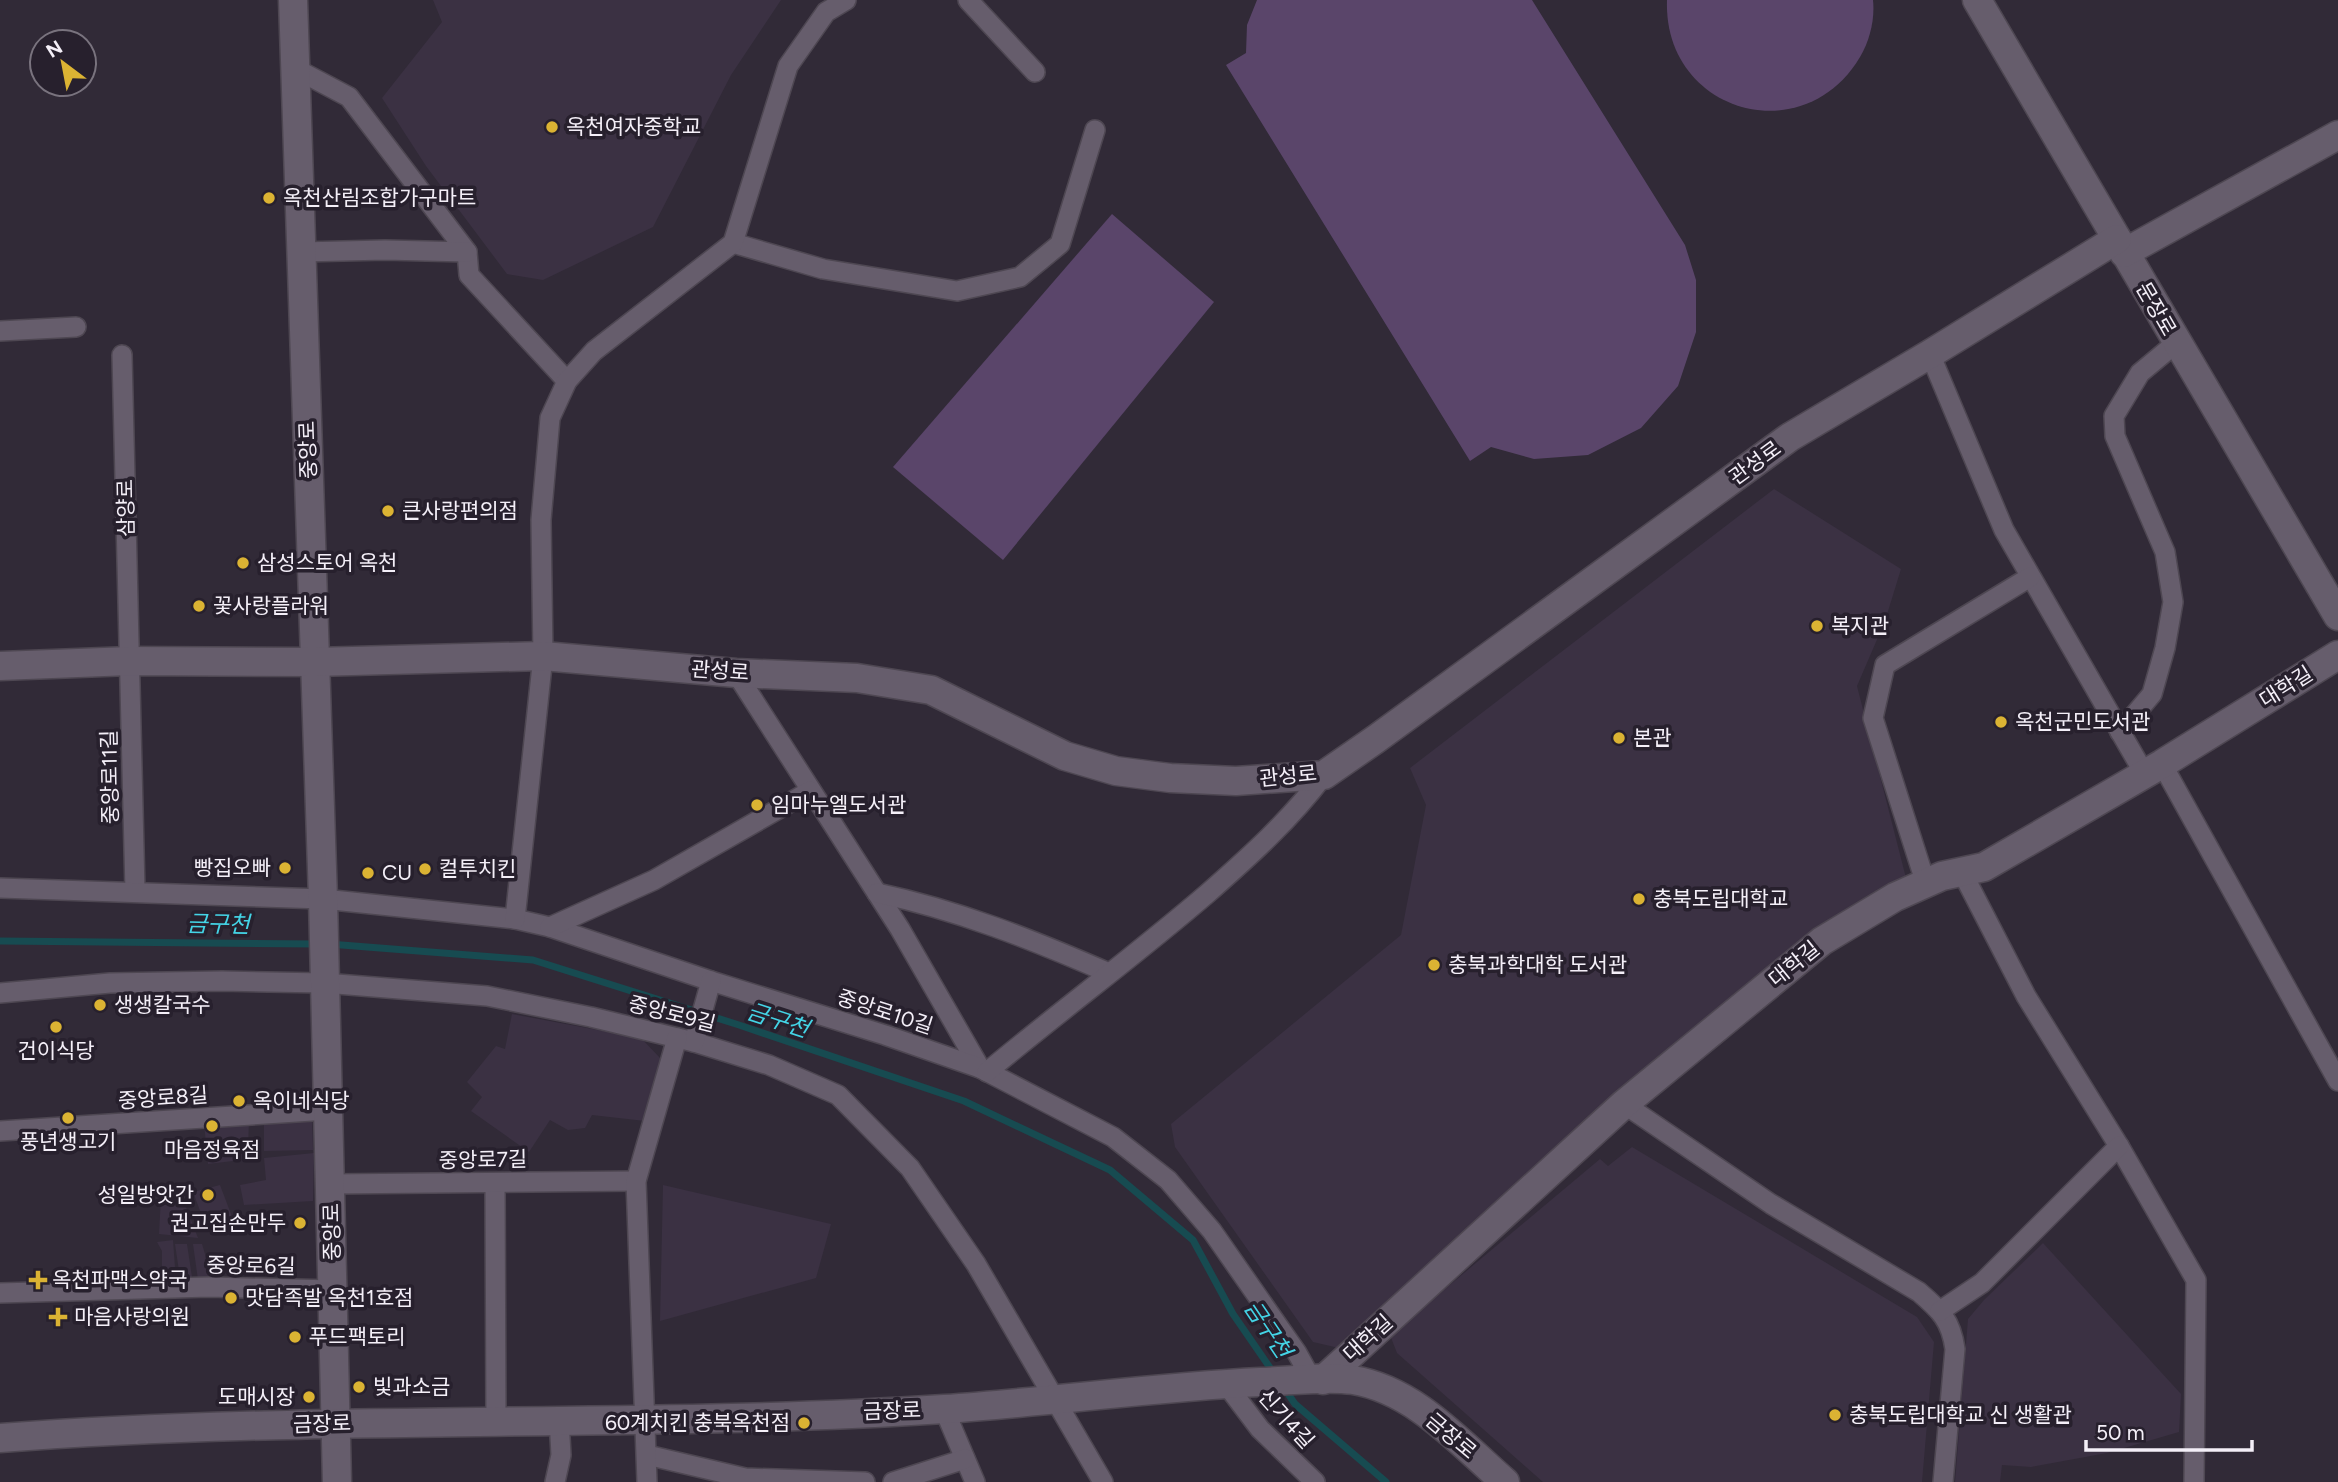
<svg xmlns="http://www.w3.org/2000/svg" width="2338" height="1482" font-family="Figtree,'Noto Sans KR',sans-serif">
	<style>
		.built { fill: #3b3143 }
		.green { fill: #5a456a }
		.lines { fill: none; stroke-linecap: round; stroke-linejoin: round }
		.stream { stroke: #174b51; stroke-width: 7 }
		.street-casing { stroke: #4e4752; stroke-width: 22 }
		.secondary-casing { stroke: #4e4752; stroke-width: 31 }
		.street { stroke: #665d6c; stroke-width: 19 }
		.secondary { stroke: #665d6c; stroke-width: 28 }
		.poi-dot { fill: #dbb333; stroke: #27202d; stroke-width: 2.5 }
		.labels { text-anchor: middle; stroke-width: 7; stroke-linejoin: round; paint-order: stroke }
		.poi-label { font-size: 21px; fill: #f4eff8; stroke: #27202d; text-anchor: start }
		.street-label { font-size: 21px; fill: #f4eff8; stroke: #27202d }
		.water-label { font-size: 23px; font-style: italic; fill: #44d4e6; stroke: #27202d }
	</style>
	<rect width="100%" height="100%" fill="#312a37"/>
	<g class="built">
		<path d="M433,0H781L731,75L653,227L543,280L507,274L426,166L382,98L442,22Z"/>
		<path d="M1774,489L1901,569L1885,621L1857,686L1906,878L1339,1348L1313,1342L1175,1147L1171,1124L1401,935L1426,805L1410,768Z"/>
		<path d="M512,1014L641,1038L661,1059L645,1121L592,1115L585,1128L568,1130L550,1120L529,1152L471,1111L482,1097L467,1082L496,1046L505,1049Z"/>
		<path d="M312,1115L313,1150L264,1151V1119Z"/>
		<path d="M249,1121L248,1148L241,1160L208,1164L204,1123Z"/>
		<path d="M1632,1147L1917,1317L1934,1342L1922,1482H1543L1397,1353L1390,1335L1600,1159L1608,1166Z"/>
		<path d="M314,1153L313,1201L244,1205L240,1185L266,1180L264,1158Z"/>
		<path d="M220,1185L234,1222L208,1232L193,1192Z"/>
		<path d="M663,1185L831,1224L816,1278L660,1321Z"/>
		<path d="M161,1197H182L198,1238L159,1234Z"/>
		<path d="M173,1240L176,1281L162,1282V1251L157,1242Z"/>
		<path d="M2043,1243L2181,1394L2179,1432L2107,1453L2031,1467L2002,1465L2000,1482H1955L1968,1319L1984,1300Z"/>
		<path d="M175,1244H187L192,1277L180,1278Z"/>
		<path d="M193,1244H202L213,1281L198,1280Z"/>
	</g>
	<g class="green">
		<path d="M1257,0H1532L1685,245L1696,280V332L1678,386L1641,428L1588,455L1534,459L1491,447L1470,461L1226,65L1246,53L1247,25Z"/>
		<path d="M1667,0H1873C1875,19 1870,40 1860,57C1803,153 1663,112 1667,0Z"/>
		<path d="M1112,214L1214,302L1003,560L893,467Z"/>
	</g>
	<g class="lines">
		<g class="stream">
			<path d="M0,941L317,944"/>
			<path d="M329,944L533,960L739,1025L964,1101L1110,1170L1193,1240L1233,1314L1275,1375"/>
			<path d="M1284,1388L1295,1404L1386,1482"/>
		</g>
		<defs>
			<g id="street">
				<path d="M968,0L1035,72"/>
				<path d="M294,68L349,97L467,252L469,275L567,381"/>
				<path d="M733,243L823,269L957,291L1020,277L1060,244L1095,130"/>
				<path d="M301,252L385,250L467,252"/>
				<path d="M0,331L76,327"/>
				<path d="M1930,354L2004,530L2144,773"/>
				<path d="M122,355L135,891"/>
				<path d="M736,673L900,929L980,1068"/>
				<path d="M2120,732L2152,694L2165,648L2173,602L2165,552L2115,436L2114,416L2140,373L2176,343"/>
				<path d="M2162,764L2338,1081"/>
				<path d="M1962,872L2026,996L2119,1146L2196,1280L2194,1482"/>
				<path d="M1926,884L1873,718L1885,665L2030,577"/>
				<path d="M0,888L323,899L515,919L550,927L711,981L885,1035L980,1068L1113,1137L1168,1180L1212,1231L1297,1353L1312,1380"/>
				<path d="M877,893C958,910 1033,940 1109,973"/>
				<path d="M515,919L543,656L541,520L550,418L567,381L594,351L733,243L788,66L826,12L846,0"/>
				<path d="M550,927L654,880L810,791"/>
				<path d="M0,993L110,983L222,981L324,983L487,996L591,1017L694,1042L769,1065L838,1095L910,1168L976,1264L1103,1482"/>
				<path d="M694,1042L711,981"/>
				<path d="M987,1072C1060,1011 1136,955 1208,893C1250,856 1290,820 1324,775"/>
				<path d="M1624,1104L1771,1204L1919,1292C1940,1310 1951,1320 1955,1349L1943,1482"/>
				<path d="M0,1131L328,1110"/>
				<path d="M495,1183L496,1421"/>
				<path d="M331,1184L636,1181"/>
				<path d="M0,1293L209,1287L333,1290"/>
				<path d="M1940,1311L1982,1283L2119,1146"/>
				<path d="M1226,1384L1260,1429L1315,1482"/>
				<path d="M944,1409L975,1482"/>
				<path d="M647,1455L745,1478L865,1482"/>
				<path d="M555,1482L561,1455L559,1419"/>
				<path d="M647,1482L636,1181L677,1038"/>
				<path d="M893,1482L965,1459"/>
			</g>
			<g id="secondary">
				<path d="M293,0L323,899L337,1482"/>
				<path d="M1977,0L2338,616"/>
				<path d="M2124,253L2338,135"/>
				<path d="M0,666L130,661L315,662L543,656L736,673L857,678L931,690L1065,756L1116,771L1170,778L1236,781L1324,775L1376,739L1790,437L1930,354L2117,239"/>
				<path d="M1323,1380L1624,1104L1822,941L1895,897L1942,876L1984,867L2162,764L2338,655"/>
				<path d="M0,1438C314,1414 630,1429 944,1409C1050,1402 1155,1387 1260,1382C1290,1381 1324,1376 1353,1380C1415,1390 1460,1443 1505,1482"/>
			</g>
		</defs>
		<use href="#street" class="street-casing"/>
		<use href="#secondary" class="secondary-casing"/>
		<use href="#street" class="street"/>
		<use href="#secondary" class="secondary"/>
	</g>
	<g class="poi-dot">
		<circle cx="552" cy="127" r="7"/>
		<circle cx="269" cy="198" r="7"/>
		<circle cx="388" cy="511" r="7"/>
		<circle cx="243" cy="563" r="7"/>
		<circle cx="199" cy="606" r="7"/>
		<circle cx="1817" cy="626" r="7"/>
		<circle cx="2001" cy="722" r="7"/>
		<circle cx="1619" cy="738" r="7"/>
		<circle cx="757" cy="805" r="7"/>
		<circle cx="285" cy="868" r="7"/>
		<circle cx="425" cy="869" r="7"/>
		<circle cx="368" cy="873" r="7"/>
		<circle cx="1639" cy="899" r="7"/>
		<circle cx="1434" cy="965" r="7"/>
		<circle cx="100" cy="1005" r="7"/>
		<circle cx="56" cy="1027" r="7"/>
		<circle cx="239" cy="1101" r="7"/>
		<circle cx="68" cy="1118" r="7"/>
		<circle cx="212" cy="1126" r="7"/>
		<circle cx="208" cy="1195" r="7"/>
		<circle cx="300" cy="1223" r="7"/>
		<path d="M34.5 1269.5h7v7h7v7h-7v7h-7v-7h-7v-7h7z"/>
		<circle cx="231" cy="1298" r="7"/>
		<path d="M54.5 1306.5h7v7h7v7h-7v7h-7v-7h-7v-7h7z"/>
		<circle cx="295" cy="1337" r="7"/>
		<circle cx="359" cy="1387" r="7"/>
		<circle cx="309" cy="1397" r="7"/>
		<circle cx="1835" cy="1415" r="7"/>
		<circle cx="804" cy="1423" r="7"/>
	</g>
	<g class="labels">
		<g class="poi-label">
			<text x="566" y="134">옥천여자중학교</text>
			<text x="283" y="205">옥천산림조합가구마트</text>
			<text x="402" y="518">큰사랑편의점</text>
			<text x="257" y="570">삼성스토어 옥천</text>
			<text x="213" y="613">꽃사랑플라워</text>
			<text x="1831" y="633">복지관</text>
			<text x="2015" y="729">옥천군민도서관</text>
			<text x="1633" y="745">본관</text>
			<text x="771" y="812">임마누엘도서관</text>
			<text x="271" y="875" text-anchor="end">빵집오빠</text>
			<text x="439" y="876">컬투치킨</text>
			<text x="382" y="880">CU</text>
			<text x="1653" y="906">충북도립대학교</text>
			<text x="1448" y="972">충북과학대학 도서관</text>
			<text x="114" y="1012">생생칼국수</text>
			<text x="56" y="1058" text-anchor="middle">건이식당</text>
			<text x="253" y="1108">옥이네식당</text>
			<text x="68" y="1149" text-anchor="middle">풍년생고기</text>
			<text x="212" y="1157" text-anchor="middle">마음정육점</text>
			<text x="194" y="1202" text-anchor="end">성일방앗간</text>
			<text x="286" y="1230" text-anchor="end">권고집손만두</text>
			<text x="52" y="1287">옥천파맥스약국</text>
			<text x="245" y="1305">맛담족발 옥천1호점</text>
			<text x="74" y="1324">마음사랑의원</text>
			<text x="309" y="1344">푸드팩토리</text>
			<text x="373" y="1394">빛과소금</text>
			<text x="295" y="1404" text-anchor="end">도매시장</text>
			<text x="1849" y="1422">충북도립대학교 신 생활관</text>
			<text x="790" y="1430" text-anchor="end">60계치킨 충북옥천점</text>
		</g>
		<g class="street-label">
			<text transform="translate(2156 309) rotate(60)" y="7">문장로</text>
			<text transform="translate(308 450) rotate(-92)" y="7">중앙로</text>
			<text transform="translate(1755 463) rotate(-36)" y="7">관성로</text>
			<text transform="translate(126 508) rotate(-91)" y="7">삼양로</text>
			<text transform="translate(720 671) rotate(4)" y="7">관성로</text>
			<text transform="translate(2286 687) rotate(-32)" y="7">대학길</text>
			<text transform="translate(1288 776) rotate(-6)" y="7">관성로</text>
			<text transform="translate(110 777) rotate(-91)" y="7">중앙로11길</text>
			<text transform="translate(1794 964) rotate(-39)" y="7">대학길</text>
			<text transform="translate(885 1012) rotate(18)" y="7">중앙로10길</text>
			<text transform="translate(672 1014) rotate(14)" y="7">중앙로9길</text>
			<text transform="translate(163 1098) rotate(-4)" y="7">중앙로8길</text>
			<text transform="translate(483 1160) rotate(-1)" y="7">중앙로7길</text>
			<text transform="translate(332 1232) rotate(-91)" y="7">중앙로</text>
			<text transform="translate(251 1266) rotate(1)" y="7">중앙로6길</text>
			<text transform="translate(1368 1338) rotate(-42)" y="7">대학길</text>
			<text transform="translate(892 1411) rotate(-2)" y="7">금장로</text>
			<text transform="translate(1286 1419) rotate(48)" y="7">신기4길</text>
			<text transform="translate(322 1424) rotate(-2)" y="7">금장로</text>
			<text transform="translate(1451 1436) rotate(40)" y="7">금장로</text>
		</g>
		<g class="water-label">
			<text transform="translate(218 924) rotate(1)" y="8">금구천</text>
			<text transform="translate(778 1020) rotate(18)" y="8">금구천</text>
			<text transform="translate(1268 1329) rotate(56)" y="8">금구천</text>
		</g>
	</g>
	<g transform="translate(63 63) rotate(328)"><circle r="33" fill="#27202d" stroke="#79737e" stroke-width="2"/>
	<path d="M0-5L12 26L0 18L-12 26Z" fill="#dbb333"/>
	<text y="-10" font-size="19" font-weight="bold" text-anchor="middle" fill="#f4eff8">N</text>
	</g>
	<path d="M2086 1440v10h166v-10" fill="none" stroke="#f4eff8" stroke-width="3.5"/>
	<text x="2096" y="1440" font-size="21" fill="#f4eff8" stroke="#27202d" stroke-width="5" paint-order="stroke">50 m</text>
</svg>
